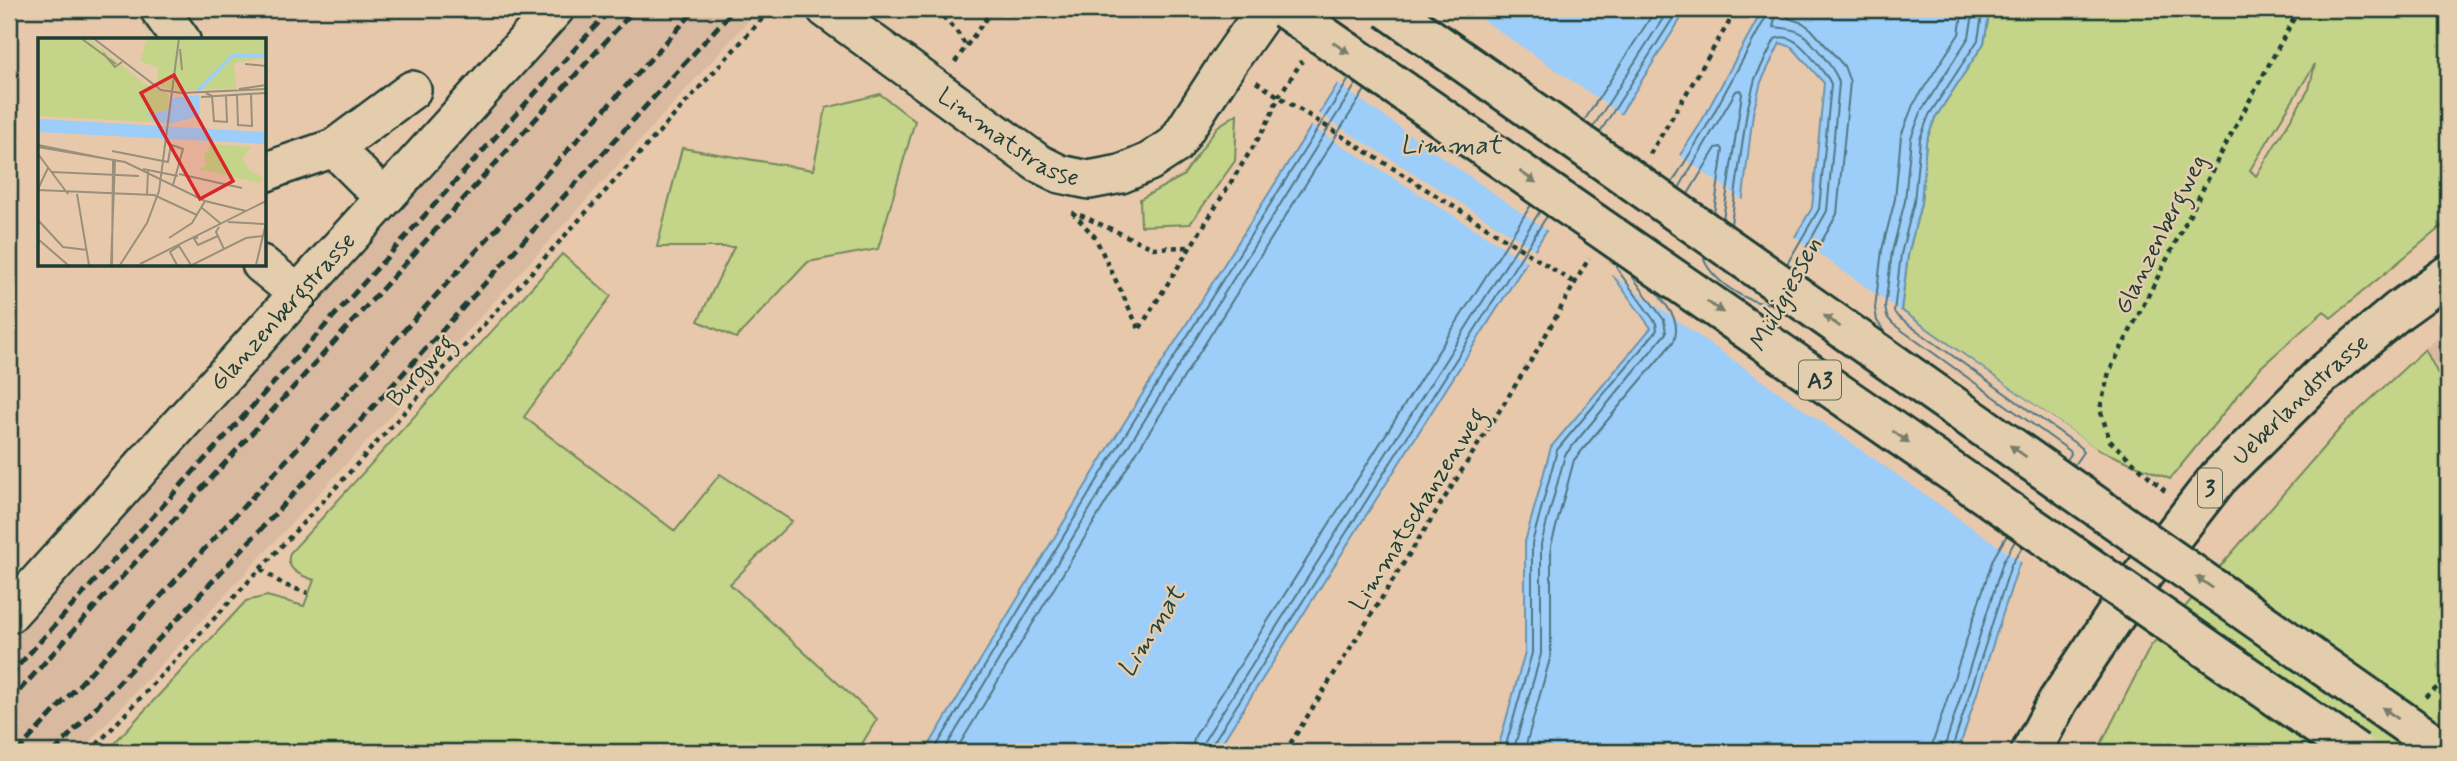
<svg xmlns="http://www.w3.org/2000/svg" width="2457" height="761" font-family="Mynerve,sans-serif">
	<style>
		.built { fill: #d9baa0 }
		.green { fill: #c4d488; stroke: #72885e; stroke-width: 2; fill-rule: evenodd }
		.water { fill: #9dcdf9; stroke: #6b93aa; stroke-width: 2; fill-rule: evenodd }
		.pier { fill: #e8c8ab }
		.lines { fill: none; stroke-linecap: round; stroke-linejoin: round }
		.shore { stroke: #517783; stroke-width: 2 }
		.minor-casing { stroke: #1f3d34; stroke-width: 42 }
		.major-casing { stroke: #1f3d34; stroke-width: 44 }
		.path { stroke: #1f3d34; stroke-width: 4.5; stroke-dasharray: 5 5; stroke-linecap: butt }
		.minor { stroke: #e4cdad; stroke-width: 37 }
		.major { stroke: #e4cdad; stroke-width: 38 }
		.rail { stroke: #1f3d34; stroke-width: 5; stroke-dasharray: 10 5; stroke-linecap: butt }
		.highway-bridge-casing { stroke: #1f3d34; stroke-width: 44; stroke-linecap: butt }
		.highway-bridge { stroke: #e4cdad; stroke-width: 38 }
		.oneway { fill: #787e6a }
		.labels { text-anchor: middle; stroke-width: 5; stroke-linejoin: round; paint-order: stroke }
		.shield { fill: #e4cdad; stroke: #5a6858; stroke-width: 2 }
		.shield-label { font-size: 23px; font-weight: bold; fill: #1f3d34 }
		.street-label { font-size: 24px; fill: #1f3d34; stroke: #e4cdad }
		.water-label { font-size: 26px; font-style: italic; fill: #25443e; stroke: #e4cdad }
		.inset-river { fill: none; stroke: #9dcdf9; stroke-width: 3.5 }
		.inset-road { fill: none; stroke: #98907b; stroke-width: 2 }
		.view { fill: #d62828; fill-opacity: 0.15; stroke: #d62828; stroke-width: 3.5 }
		.inset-edge { fill: none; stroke: #1f3d34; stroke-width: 3.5 }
	</style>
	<rect width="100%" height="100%" fill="#e8c8ab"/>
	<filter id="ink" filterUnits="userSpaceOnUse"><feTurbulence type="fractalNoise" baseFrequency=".0143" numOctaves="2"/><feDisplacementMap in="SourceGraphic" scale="14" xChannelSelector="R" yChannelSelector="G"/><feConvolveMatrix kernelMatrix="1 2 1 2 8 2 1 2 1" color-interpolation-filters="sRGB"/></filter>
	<g filter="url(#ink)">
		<g class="built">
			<path d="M581,9H759L386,421L80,752H9V643Z"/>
			<path d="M2448,330V382L2425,349Z"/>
		</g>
		<g class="green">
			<path d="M1990,9H2448V221L2331,318L2324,311L2260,368L2170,479L2094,448L1901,310L1908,255L1921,203L1926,142L1935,118L1984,43ZM2315,64L2309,89L2256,176L2250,170Z"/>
			<path d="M880,94L915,121L878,249L808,262L736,338L698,321L734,247H657L682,148L813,170L826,108Z"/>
			<path d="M1237,114L1235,161L1190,224L1141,226L1140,199L1183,176L1217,127Z"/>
			<path d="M562,254L611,296L524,417L675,531L720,474L792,521L730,584L877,719L857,752H106L246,601L267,596L304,606L314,580C302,576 284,570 290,553Z"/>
			<path d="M2425,349L2448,393V752H2097L2150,647L2343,425Z"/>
		</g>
		<g class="water">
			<path d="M1385,9H1687L1216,752H925L1109,447Z"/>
			<path d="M1763,9H1990L1984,43L1935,118L1926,142L1921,203L1908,255L1901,310L2094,448L2018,567L1958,752H1497L1525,652V542L1551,447L1651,328L1607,267L1699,126ZM1780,43L1792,47L1824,83L1812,208L1764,289L1719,259L1740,222L1753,113L1761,82Z"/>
		</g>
		<g class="pier">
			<path d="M1381,9H1467L1623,116L1549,232L1335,82Z"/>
			<path d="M1316,112L1537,251L1529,263L1308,124Z"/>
			<path d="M1678,154L1746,202L1743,224L1724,258L1762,284L1792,235L2097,449L2024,564L1605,270L1604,265Z"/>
		</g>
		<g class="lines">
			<g class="shore">
				<path d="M1777,9L1773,27C1782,28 1792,28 1801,33C1811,40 1837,71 1839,83L1827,211L1794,269"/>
				<path d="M1788,9V18L1803,23L1811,29L1844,66L1850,82L1837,214L1803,275"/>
				<path d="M1963,9L1959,34L1913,105L1901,136L1895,199L1882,250L1875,308L1877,321L1885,332L1965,389"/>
				<path d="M1974,9L1969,37L1922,110L1911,138L1905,201L1892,252L1885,307L1887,317L1893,324L2070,451L2071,454L2067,460"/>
				<path d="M1983,9L1978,40L1929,115L1920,139L1914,202L1901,254L1894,312L1898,317L2082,448L2083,452L2074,465"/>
				<path d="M1584,121L1656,9"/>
				<path d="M1593,127L1669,9"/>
				<path d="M1600,132L1679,9"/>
				<path d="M1672,183L1705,129L1767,15L1768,9"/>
				<path d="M1679,188L1736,91L1740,90L1742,94L1723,219"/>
				<path d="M1688,194L1716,148L1721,147L1723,150L1714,213"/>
				<path d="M1731,224L1747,111L1755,79L1775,39C1796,29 1816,64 1828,78L1831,84L1819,209L1787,264"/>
				<path d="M1704,257C1706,277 1751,307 1770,303"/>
				<path d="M933,752L1115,451L1349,79"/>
				<path d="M943,752L1122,456L1356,84"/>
				<path d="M955,752L1131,461L1365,90"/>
				<path d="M1191,752L1195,736L1531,205"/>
				<path d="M1201,752L1204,741L1540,211"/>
				<path d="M1210,752L1211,746L1547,216"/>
				<path d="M1504,752L1532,653V543L1557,450L1657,330L1656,323L1617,269V265"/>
				<path d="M1513,752L1541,654V544L1565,455L1666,333L1664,320L1632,276"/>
				<path d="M1524,752L1551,655V546L1574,460L1674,341C1681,321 1669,309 1658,294"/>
				<path d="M1932,752L1933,742L1993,559L2007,535"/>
				<path d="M1943,752L2003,562L2015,541"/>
				<path d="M1951,752L2011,565L2023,546"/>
			</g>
			<defs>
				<g id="minor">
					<path d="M159,9L181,40"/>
					<path id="s1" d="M826,9L1038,163L1060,174L1089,180L1121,174L1149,162L1175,145L1228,63L1266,9"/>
					<path d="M334,148L384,198"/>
					<path d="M264,173L281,166L334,148L412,90"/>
					<path d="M261,264L297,293"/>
					<path id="s2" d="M9,614L555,9"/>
				</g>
				<g id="major">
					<path id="s3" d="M2031,752L2058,701L2142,576L2218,478L2323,374L2398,311L2448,275"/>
				</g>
			</defs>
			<use href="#minor" class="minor-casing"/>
			<use href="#major" class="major-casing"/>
			<g class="path">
				<path d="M936,9L957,32L966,46"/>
				<path d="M955,62L993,9"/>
				<path d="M1256,82L1575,283"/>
				<path d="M1650,154L1737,9"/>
				<path d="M1072,212L1095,237L1139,329"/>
				<path d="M1080,215L1153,248L1189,247"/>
				<path d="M1140,328L1266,126L1279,96L1302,61"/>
				<path d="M2165,491L2110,441L2100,409L2109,372L2225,146L2299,9"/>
				<path d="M261,569L284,585L308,593"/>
				<path d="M2425,697L2442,684L2448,683"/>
				<path d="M90,752L328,496L771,9"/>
				<path d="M1285,752L1535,354L1589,258"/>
			</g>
			<use href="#minor" class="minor"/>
			<use href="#major" class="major"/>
			<g class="rail">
				<path d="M9,676L611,9"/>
				<path d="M9,702L635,9"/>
				<path d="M17,752L292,454L696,9"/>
				<path d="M54,752L311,475L734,9"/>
			</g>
			<defs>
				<g id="highway-bridge">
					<path d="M1285,9L2356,752"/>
					<path d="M1388,9L2446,752"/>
				</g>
			</defs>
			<use href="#highway-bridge" class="highway-bridge-casing"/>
			<use href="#highway-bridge" class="highway-bridge"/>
		</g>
		<defs><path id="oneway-solid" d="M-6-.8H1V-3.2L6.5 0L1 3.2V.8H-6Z" transform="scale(1.75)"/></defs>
		<g class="oneway">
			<use href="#oneway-solid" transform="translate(1341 48) rotate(35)"/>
			<use href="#oneway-solid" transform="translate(1528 177) rotate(35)"/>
			<use href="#oneway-solid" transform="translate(1715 307) rotate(35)"/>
			<use href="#oneway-solid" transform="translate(1832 321) rotate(-145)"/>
			<use href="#oneway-solid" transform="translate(1901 437) rotate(35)"/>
			<use href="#oneway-solid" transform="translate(2018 451) rotate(-145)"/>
			<use href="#oneway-solid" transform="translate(2204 582) rotate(-145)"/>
			<use href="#oneway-solid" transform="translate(2390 713) rotate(-145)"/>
		</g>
	</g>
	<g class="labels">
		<g class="shield">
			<rect x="1799" y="360.5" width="42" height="39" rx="5"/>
			<rect x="2198" y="468.5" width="24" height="39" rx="5"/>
		</g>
		<g class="shield-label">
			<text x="1820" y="388">A3</text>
			<text x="2210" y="496">3</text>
		</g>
		<g class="street-label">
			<text dy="8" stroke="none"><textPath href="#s1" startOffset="224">Limmatstrasse</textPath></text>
			<text transform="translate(2160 234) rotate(-63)" y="8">Glanzenbergweg</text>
			<text dy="8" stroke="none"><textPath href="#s2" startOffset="408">Glanzenbergstrasse</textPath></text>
			<text transform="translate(420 370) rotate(-48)" y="8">Burgweg</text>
			<text dy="8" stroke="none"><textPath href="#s3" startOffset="446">Ueberlandstrasse</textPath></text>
			<text transform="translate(1417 509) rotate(-58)" y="8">Limmatschanzenweg</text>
		</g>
		<g class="water-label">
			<text x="1451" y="153">Limmat</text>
			<text transform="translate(1784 294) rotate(-62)" y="9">Müligiessen</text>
			<text transform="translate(1150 631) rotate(-58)" y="9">Limmat</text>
		</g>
	</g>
	<g transform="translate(38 38)">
		<rect width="228" height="228" fill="#e8c8ab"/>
		<path d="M0,0H51L106,46L131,56L130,71L111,77L116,81L113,84L0,78ZM109,0H227V20L196,25L198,50L139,53L119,48L120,30L102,23ZM172,106L213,109L204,121L212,133L224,139L222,145L160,131L168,128L166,114L170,115Z" fill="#c4d488"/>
		<path d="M161,57L162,78L135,85L113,84L116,80L107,77L130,72L132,60ZM0,81L227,94V106L0,94Z" fill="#9dcdf9"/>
		<path class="inset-river" d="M160,53L194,18L228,17"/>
		<path class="inset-road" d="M55,0L123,52L143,55L228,51M44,1L78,26M142,11L144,32M65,15L77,29L84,24M207,26L228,28M201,51L228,47M168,55L174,58L176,83L189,84L188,58M199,57L200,87L214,88L213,56M163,59L228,55M131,106L145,111L135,147M0,107L75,122L74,227M0,109L87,124L167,163L208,173M74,113L130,124L133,106M0,116L30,156M105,131L140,138M14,134L101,138M141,136L204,150M0,151L10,130M0,152L116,157L159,177M39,156L51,227M109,157L110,133M164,170L182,185M0,182L25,209L49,212M190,184L226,186M181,189L178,194L186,211M160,199L156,201L160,207L180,198M131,200L154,185L167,163M0,201L30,227M102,226L228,163M73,227L77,122M82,227L109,185L121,153L141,0M139,227L132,214L141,208L153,227M154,227L208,200L225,198M218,227L228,185"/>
		<path class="view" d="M136,37L195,143L162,161L103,55Z"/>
		<rect width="228" height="228" class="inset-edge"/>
	</g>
	<rect width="2457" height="761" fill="none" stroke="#e4cdad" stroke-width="35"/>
	<rect x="18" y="18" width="2422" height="726" fill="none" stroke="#1f3d34" stroke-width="2.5" filter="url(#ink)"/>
</svg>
